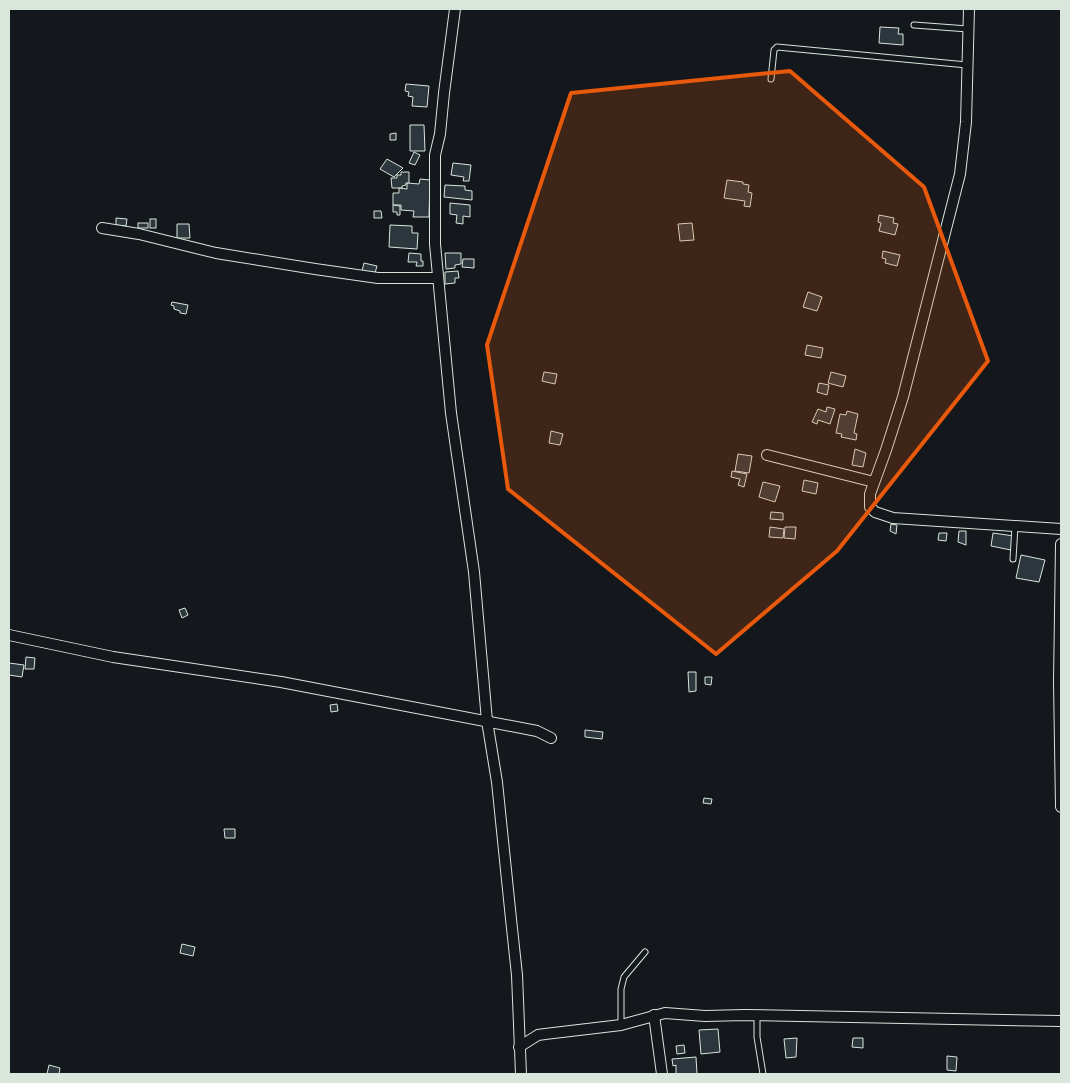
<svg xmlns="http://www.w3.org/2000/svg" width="1070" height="1083" font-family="'Alegreya Sans',sans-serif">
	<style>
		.building { fill: #2c363c; stroke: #d8e6dc }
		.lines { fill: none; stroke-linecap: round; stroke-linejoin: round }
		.lane-casing { stroke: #d8e6dc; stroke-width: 7 }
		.street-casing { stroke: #d8e6dc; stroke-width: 12 }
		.lane { stroke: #14181c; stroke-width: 5 }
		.street { stroke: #14181c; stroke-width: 10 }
		.marked { fill: #e8590c; fill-opacity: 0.2; stroke: #e8590c; stroke-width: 4; stroke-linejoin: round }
	</style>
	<rect width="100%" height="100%" fill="#14181c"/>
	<g class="building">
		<path d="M880,27L899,28L898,34H903V45L879,43Z"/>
		<path d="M406,84L429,86L427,107L412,106L413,97L408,96L409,92L405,91Z"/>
		<path d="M410,125H424L425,151H410Z"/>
		<path d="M396,133V140H390V134Z"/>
		<path d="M414,152L420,155L415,165L409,163Z"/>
		<path d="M387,159L403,168L394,177L380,169Z"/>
		<path d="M453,163L471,165L469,181H463L464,177L451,175Z"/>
		<path d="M401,172H409V183H406V185L402,186V188H392L391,178H397V175H401Z"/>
		<path d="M420,179L430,180L429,217H413L414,211L401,210V205H393V193H399V188L407,189V183L419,184Z"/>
		<path d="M727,180L743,182V184L749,185L748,192L752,193L750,207L744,206L745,201L724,198Z"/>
		<path d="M445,185L465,186V190L472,191V200L444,197Z"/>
		<path d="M450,203L470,205V217L463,216V224L456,223L457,215L450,214Z"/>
		<path d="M393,205L400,206V215H397V212H393Z"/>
		<path d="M374,211H381L382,218H374Z"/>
		<path d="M879,215L894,218L893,223L898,224L895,235L879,231L881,223L878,222Z"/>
		<path d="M116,218L127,219L126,226L116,225Z"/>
		<rect x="150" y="219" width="6" height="9"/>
		<rect x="138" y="223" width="10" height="5"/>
		<path d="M692,223L694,240L680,241L678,224Z"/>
		<path d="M177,224H189L190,238H177Z"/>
		<path d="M390,225L412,226V233H418L417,249L389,247Z"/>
		<path d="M883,251L900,255L897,266L885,263L886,259L882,258Z"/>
		<path d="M409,253L421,254V261H423V266H416L417,262H408Z"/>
		<path d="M445,253H461V264L455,265V268L446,269Z"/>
		<path d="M463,259H474V268L462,267Z"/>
		<path d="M364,263L377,266L375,273L362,271Z"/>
		<path d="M458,271L459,278H455V283L445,284V272Z"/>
		<path d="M808,292L822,297L817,311L803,307Z"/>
		<path d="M172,302L188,305L186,314L180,313V311L174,309V306L171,305Z"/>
		<path d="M807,345L823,348L821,358L805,355Z"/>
		<path d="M544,372L557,374L555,384L542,381Z"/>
		<path d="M831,372L846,376L843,387L828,383Z"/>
		<path d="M819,383L829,385L827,395L817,392Z"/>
		<path d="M827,407L835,409L830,424L818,420L817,424L812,422L818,409L826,412Z"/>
		<path d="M847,411L858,414L854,433L857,434L856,440L841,437L842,434L836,433L840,414L846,415Z"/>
		<path d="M551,431L563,434L560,445L549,443Z"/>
		<path d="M855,449L866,453L863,467L852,465Z"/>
		<path d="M738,454L752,456L749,473L735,471Z"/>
		<path d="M732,471L747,474L744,487L738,485L740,479L731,477Z"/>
		<path d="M804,480L818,483L816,494L802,491Z"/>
		<path d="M763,482L780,486L775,502L759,497Z"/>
		<path d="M771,512L783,513V520L770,519Z"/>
		<path d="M891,524L897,525L896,534L890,531Z"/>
		<path d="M770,527L784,529L783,538L769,537Z"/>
		<path d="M785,527H796L795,539L784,538Z"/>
		<path d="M959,531H966V545L958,542Z"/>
		<path d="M939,533H947L946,541L938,540Z"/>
		<path d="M993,533L1014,536L1011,550L991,546Z"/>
		<path d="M1021,555L1045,560L1039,582L1016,578Z"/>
		<path d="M185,608L188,615L182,618L179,610Z"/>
		<path d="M26,657L35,658L34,669H25Z"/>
		<path d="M9,663L24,665L22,677L9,675Z"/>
		<path d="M688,672H696V691L689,692Z"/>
		<path d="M705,677H712L711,685L705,684Z"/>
		<path d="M337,704L338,711L331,712L330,705Z"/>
		<path d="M585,730L603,732L602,739L585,737Z"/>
		<path d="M704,798L712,799L711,804L703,803Z"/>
		<path d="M224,829H235V838H225Z"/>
		<path d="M182,944L195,947L193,956L180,953Z"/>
		<path d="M718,1029L720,1052L701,1054L699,1030Z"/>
		<path d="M797,1038L796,1057L786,1058L784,1039Z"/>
		<path d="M853,1038H863V1048L852,1047Z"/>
		<path d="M684,1045L685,1053L677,1054L676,1046Z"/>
		<path d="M947,1056L957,1057L956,1071L947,1070Z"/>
		<path d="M696,1057L697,1074H676V1065L673,1066L672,1059Z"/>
		<path d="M49,1065L60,1068L59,1074H47Z"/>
	</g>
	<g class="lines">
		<defs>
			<g id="lane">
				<path d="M914,25L968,29"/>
				<path d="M771,79L774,50L777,47L967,65"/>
				<path d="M1013,559L1015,526"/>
				<path d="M757,1015V1037L763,1074"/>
				<path d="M621,1025V989L624,977L645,952"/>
			</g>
			<g id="street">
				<path d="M455,9L444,93L440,134L435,155V244L451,413L474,572L487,721L497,782L511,919L517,975L521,1074"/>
				<path d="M969,9L966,122L960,174L903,397L886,450L870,494V507L875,512L893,518L1061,529"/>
				<path d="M102,228L139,234L216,253L315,269L378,278H438"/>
				<path d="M767,455L874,482"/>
				<path d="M1061,544L1059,682L1061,807"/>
				<path d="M9,635L113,657L281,682L537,731L551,738"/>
				<path d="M654,1015L662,1074"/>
				<path d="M519,1047L538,1035L545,1034L621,1025L665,1013L705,1016L745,1015L1061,1021"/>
			</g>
		</defs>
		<use href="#lane" class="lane-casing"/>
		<use href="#street" class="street-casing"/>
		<use href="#lane" class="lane"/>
		<use href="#street" class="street"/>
	</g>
	<path class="marked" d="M790,71L924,187L988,361L837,551L716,654L508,489L487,345L571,93Z"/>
	<rect width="1070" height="1083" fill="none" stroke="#d8e6dc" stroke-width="20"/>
</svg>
